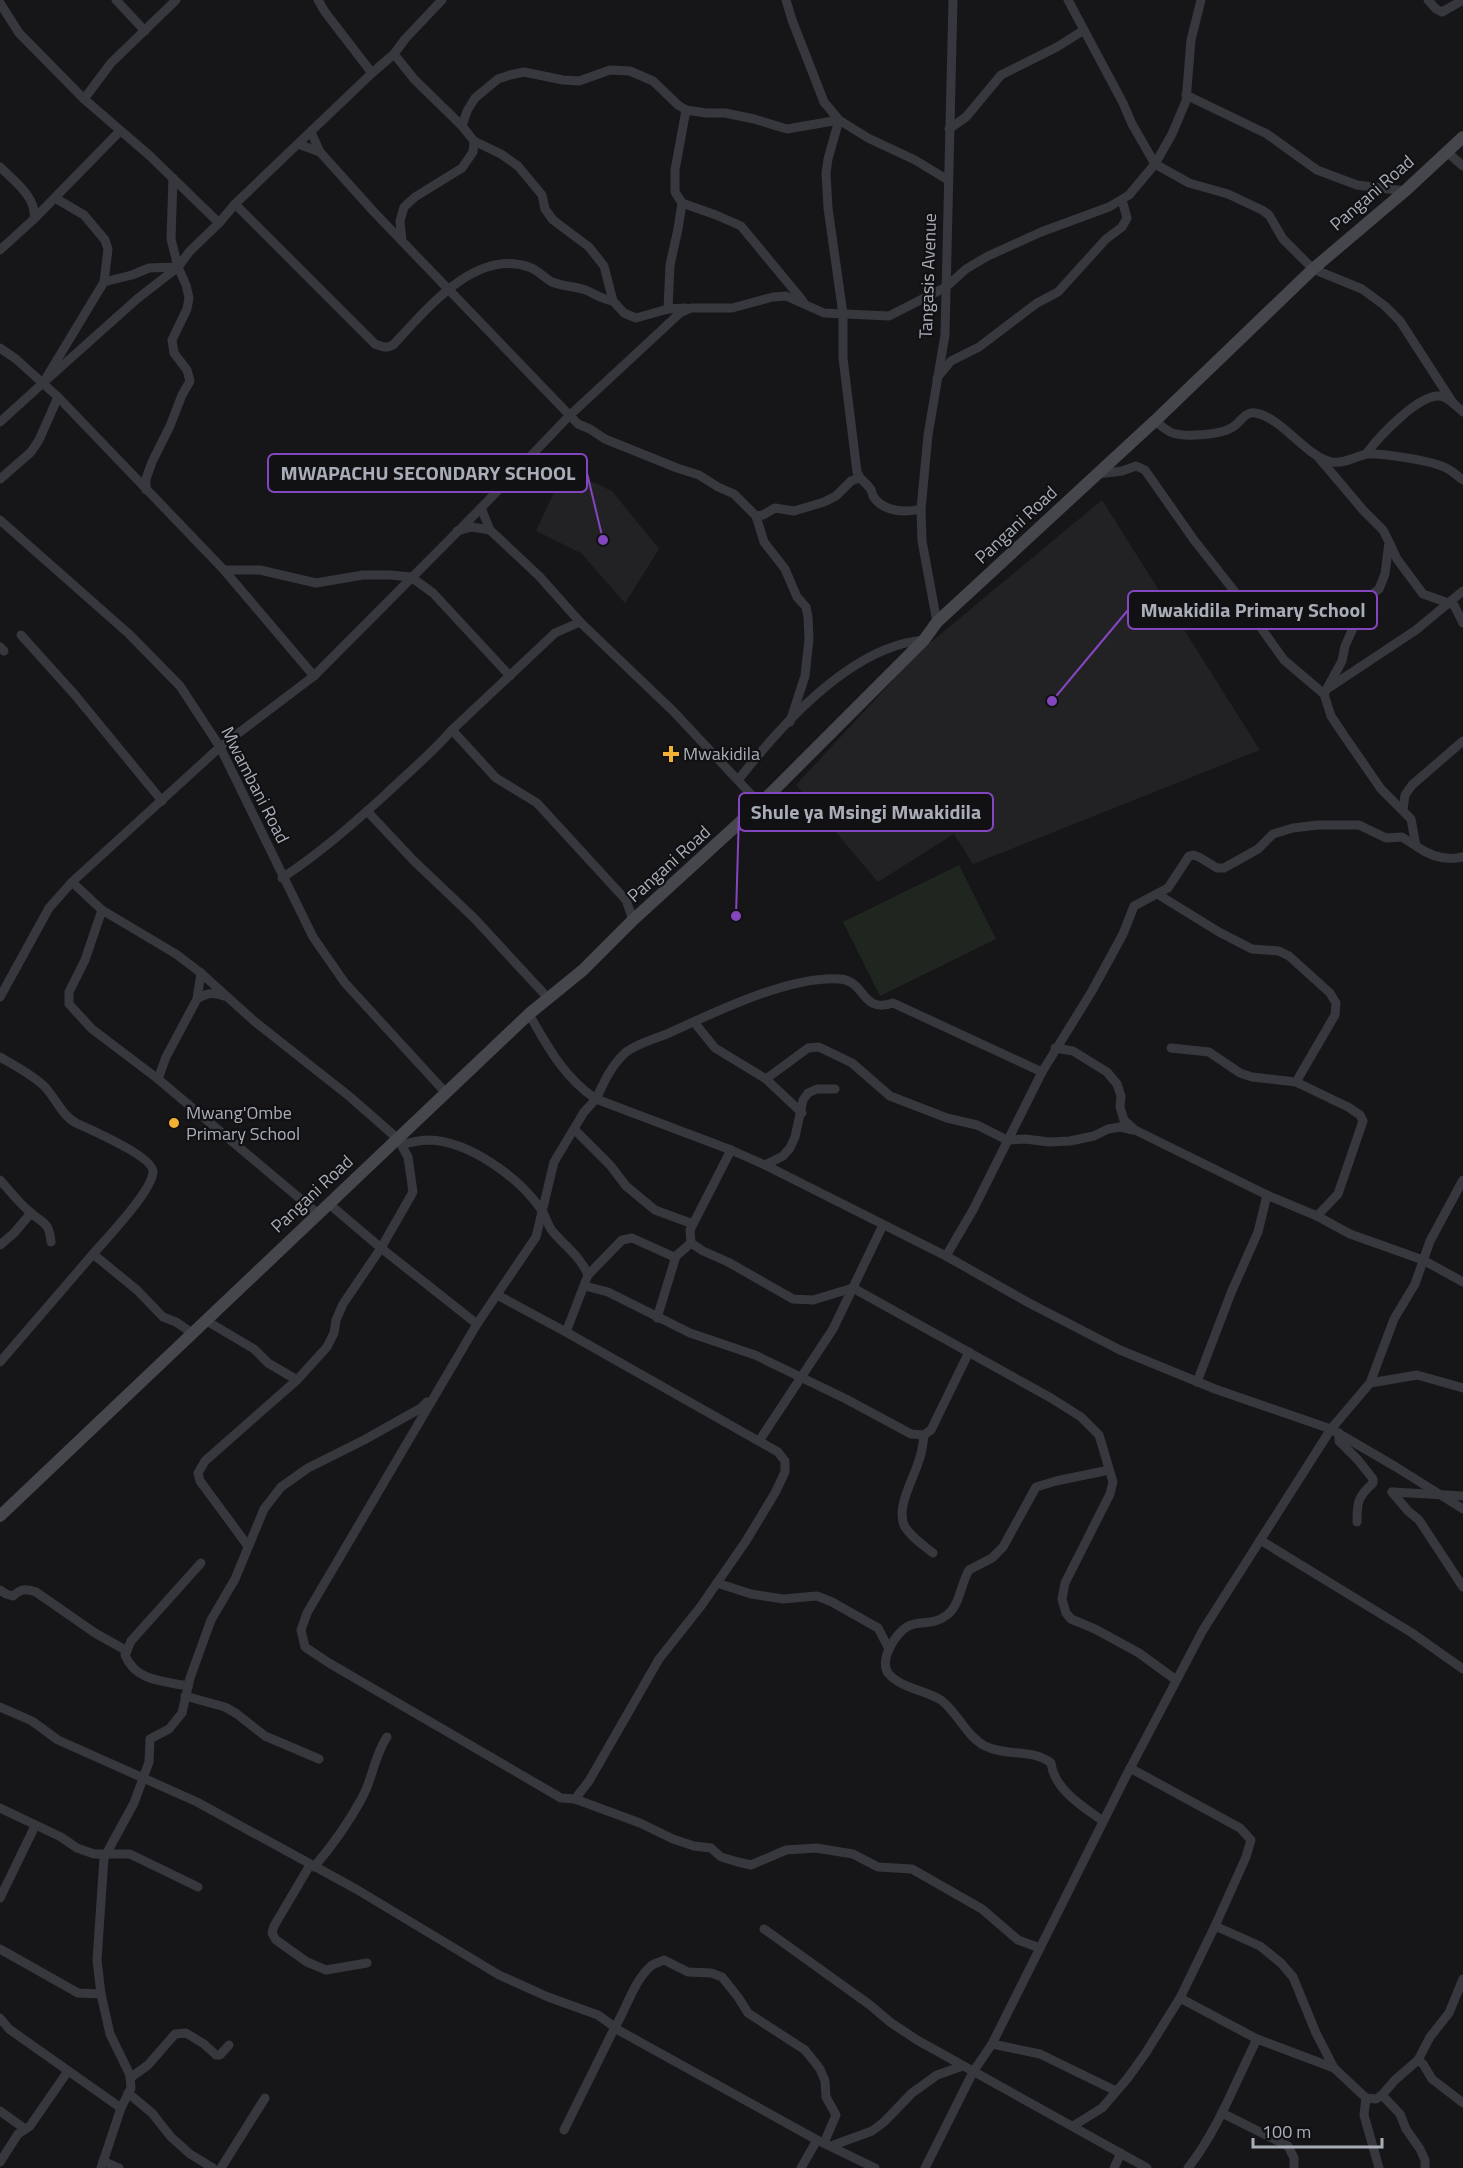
<svg xmlns="http://www.w3.org/2000/svg" width="1463" height="2168" font-family="'Titillium Web',sans-serif">
	<style>
		.built { fill: #222225 }
		.green { fill: #1e261f }
		.lines { fill: none; stroke-linecap: round; stroke-linejoin: round }
		.minor { stroke: #37383d; stroke-width: 9 }
		.secondary { stroke: #45474d; stroke-width: 12 }
		.poi-dot { fill: #f2b134; stroke: #111113; stroke-width: 2 }
		.labels { text-anchor: middle; stroke-width: 4.5; stroke-linejoin: round; paint-order: stroke }
		.street-label { font-size: 18px; fill: #a8adb8; stroke: #111113 }
		.poi-label { font-size: 18px; fill: #a8adb8; stroke: #111113; text-anchor: start }
		.leader { fill: none; stroke: #8446be; stroke-width: 2 }
		.callout-dot { fill: #8446be; stroke: #111113; stroke-width: 2 }
		.callout { fill: #111113; stroke: #8446be; stroke-width: 2 }
		.callout-label { font-size: 20px; text-anchor: middle; font-weight: bold; fill: #a8adb8 }
	</style>
	<rect width="100%" height="100%" fill="#161618"/>
	<g class="built">
		<path d="M565,469L612,491L659,549L625,603L581,553L536,531Z"/>
		<path d="M1102,500L1260,750L973,864L954,834L878,882L796,785L919,652Z"/>
	</g>
	<path class="green" d="M959,865L996,939L880,996L843,922Z"/>
	<g class="lines">
		<g class="minor">
			<path d="M116,0L145,31"/>
			<path d="M318,0L325,12L372,73"/>
			<path d="M786,0L792,20L824,102L839,120L828,159L826,173L828,208L843,314V358L857,472C860,480 864,481 869,487C873,491 871,491 873,496C883,512 905,513 921,509"/>
			<path d="M1068,0L1123,103L1132,124L1155,164L1189,183L1228,194L1262,210L1269,215L1283,239L1313,269L1362,289L1385,306L1400,321L1453,403"/>
			<path d="M1428,0L1436,9L1442,12L1463,0"/>
			<path d="M0,3L19,33L84,99L150,156L219,223"/>
			<path d="M394,54L414,79L462,126L474,141L473,152L462,168L415,197L404,207L400,221L402,241"/>
			<path d="M1186,95L1267,134L1317,170L1357,185L1405,191"/>
			<path d="M84,99L111,63L176,0"/>
			<path d="M462,126L467,111L475,98L498,79L510,75L524,72L563,80L579,81L610,70L630,71L653,81L678,105L686,110L706,113H725L754,119L787,129L839,120L868,138L915,160L948,180"/>
			<path d="M949,129L966,117L1001,75L1057,47L1084,30"/>
			<path d="M311,132L320,152L374,212L578,424L590,429L605,439L677,468L699,475L718,487L734,494L756,516L764,542L785,569L797,597L806,607L808,617L809,639L805,676L790,722"/>
			<path d="M474,141L501,154L518,166L542,195L545,209L553,220L589,247L604,266L613,301L624,313L636,318L668,309L685,308"/>
			<path d="M298,144L320,152"/>
			<path d="M1447,152L1463,166"/>
			<path d="M0,167C14,181 37,197 34,219"/>
			<path d="M682,203L716,215L741,226L803,301"/>
			<path d="M235,204L375,344C382,347 388,349 394,344C426,310 475,248 529,267C538,270 544,278 552,282C564,287 577,286 588,291C597,295 602,299 613,301"/>
			<path d="M0,250L34,219L120,131"/>
			<path d="M104,282L132,275L149,268L178,267"/>
			<path d="M668,309L670,265L678,229L682,203L675,192V170L686,110"/>
			<path d="M0,348L16,359L58,397L224,570L314,676"/>
			<path d="M937,378L951,361L979,347L1037,303L1058,292L1106,239L1122,227L1127,218L1122,200"/>
			<path d="M43,383L137,299L178,267L190,251L219,223L235,204L372,73L394,54L405,39L442,0"/>
			<path d="M1155,421C1160,425 1165,429 1170,432C1183,438 1221,435 1233,427C1240,423 1245,411 1255,413C1282,417 1307,458 1332,462C1345,464 1356,456 1367,454C1383,453 1435,461 1448,469C1454,472 1458,477 1463,480"/>
			<path d="M0,422L43,383L104,282L108,249L105,240L84,215L55,198"/>
			<path d="M1366,454C1378,438 1422,389 1444,397C1451,400 1457,407 1463,412"/>
			<path d="M1319,458L1363,510L1383,530L1389,542L1385,574L1379,589L1370,596L1364,604L1345,646L1342,661L1324,694"/>
			<path d="M1097,474L1122,471L1136,466L1145,470L1194,540L1239,597L1284,660L1324,694L1331,716L1343,734L1381,789L1411,819L1416,846C1430,856 1446,861 1463,857"/>
			<path d="M0,479L31,452L39,440L58,397"/>
			<path d="M146,490V479L152,462L170,426L182,395L190,381L187,370L174,353L172,340L187,309L189,298L186,285L178,267L171,239L173,178"/>
			<path d="M481,508L490,530L540,577L580,622"/>
			<path d="M756,516L763,515L775,508L794,511L824,502L836,496L851,481L859,478"/>
			<path d="M0,520L129,634L180,686L220,747L313,937L345,983L446,1093"/>
			<path d="M457,531L472,527L490,530"/>
			<path d="M1390,544L1397,559L1423,594L1454,605L1463,623"/>
			<path d="M224,570H260L316,583L363,575H390L411,577L433,593L510,676"/>
			<path d="M937,622L922,541L921,509L928,435L945,335L953,0"/>
			<path d="M21,635L75,695L162,801"/>
			<path d="M0,647L4,651"/>
			<path d="M1330,687L1416,630L1463,591"/>
			<path d="M452,730L496,778L537,803L626,900L633,920"/>
			<path d="M739,779C781,725 851,646 924,640"/>
			<path d="M1403,810L1405,795L1412,785L1463,741"/>
			<path d="M367,811L414,861L474,918L548,998"/>
			<path d="M282,878C320,853 353,824 386,794C408,773 432,753 452,730L555,633L580,622L674,712L760,804"/>
			<path d="M72,882L220,747L314,676L481,508L569,416L680,313L691,308H732L773,297L786,296L824,313L889,316L946,287L966,269L988,256L1041,232L1109,207L1129,195L1155,164L1172,134L1186,101L1191,40L1201,0"/>
			<path d="M1159,895L1219,932L1252,949L1279,951L1289,956L1330,993L1336,1003L1335,1015L1296,1082"/>
			<path d="M102,910L85,960L69,992V1004L92,1029L158,1079L317,1213"/>
			<path d="M0,997L49,908L72,882L102,910L176,954L201,973L254,1021L349,1096L398,1139L408,1157L413,1192L381,1248L343,1304L336,1320L334,1333L327,1347L297,1380L205,1461L198,1473L200,1481L248,1546"/>
			<path d="M197,999C207,993 212,992 224,996"/>
			<path d="M694,1022L715,1048L766,1079L802,1113"/>
			<path d="M1055,1048L1073,1051L1107,1072L1117,1084L1121,1096L1120,1107L1124,1120L1135,1130L1267,1195L1317,1216L1350,1234L1423,1260L1463,1282"/>
			<path d="M1171,1048L1209,1052L1240,1073L1252,1077L1296,1082L1348,1107L1360,1115L1363,1121L1338,1194L1317,1216"/>
			<path d="M0,1057C14,1065 31,1074 43,1085C55,1096 61,1115 76,1123C89,1129 154,1157 153,1172C152,1191 107,1238 93,1254L137,1290L163,1317L176,1322L192,1333"/>
			<path d="M1042,1072L893,1003C861,1014 866,981 840,979C790,975 713,1013 667,1034C654,1039 636,1044 625,1053C611,1066 604,1082 596,1099L731,1150L765,1165L946,1256L1029,1303L1120,1350L1215,1389L1331,1429L1396,1467L1463,1509"/>
			<path d="M158,1079L166,1057L197,999L201,973"/>
			<path d="M766,1079L808,1048L819,1047L852,1063L890,1096L947,1118L977,1125L1007,1140L1025,1139L1049,1142L1070,1141L1094,1136L1108,1129L1120,1127L1133,1130"/>
			<path d="M574,1129L610,1165L626,1186L655,1210L693,1224"/>
			<path d="M402,1144C410,1143 420,1140 429,1140C469,1141 518,1177 540,1208C546,1215 547,1225 553,1232C565,1246 581,1257 588,1275L566,1332"/>
			<path d="M731,1150L690,1230L691,1243L703,1251L728,1262L793,1299L813,1300L853,1288L1051,1398L1081,1417L1099,1435L1113,1482L1110,1494L1065,1583L1062,1599L1066,1613L1071,1619L1095,1629L1139,1653L1176,1680"/>
			<path d="M765,1165L783,1156L790,1148L795,1137L803,1100L808,1093L817,1089H835"/>
			<path d="M0,1180C9,1190 19,1203 30,1212C43,1224 49,1221 51,1242"/>
			<path d="M328,1203L381,1248L477,1324"/>
			<path d="M0,1245L14,1233L31,1213"/>
			<path d="M946,1256L973,1210L1042,1072L1092,991L1123,934L1134,906L1168,888L1189,856L1193,855L1199,857L1217,868H1224L1258,849L1273,834L1293,828L1318,825H1359L1386,838L1402,837L1416,846"/>
			<path d="M588,1275L622,1240L632,1238L672,1256H676L691,1243"/>
			<path d="M585,1286L608,1292L690,1333L755,1355L846,1399L911,1434L924,1435L931,1430L969,1352"/>
			<path d="M497,1295L566,1332L778,1452L785,1461V1472L775,1493L746,1541L701,1606L659,1659L589,1781L575,1799L561,1798L329,1663L305,1647L301,1630L307,1613L477,1324L536,1237L554,1162L584,1112L596,1099C565,1079 547,1046 529,1014"/>
			<path d="M657,1318L676,1256"/>
			<path d="M205,1320L254,1349L268,1363L297,1380"/>
			<path d="M0,1362L93,1254"/>
			<path d="M1197,1382L1231,1293L1258,1232L1267,1195"/>
			<path d="M1370,1383L1417,1375L1463,1388"/>
			<path d="M1339,1433V1441L1358,1460L1373,1479V1483C1358,1497 1357,1501 1357,1522"/>
			<path d="M924,1435C923,1445 922,1454 918,1463C913,1480 895,1509 905,1527C912,1538 923,1545 933,1553"/>
			<path d="M759,1441L833,1329L883,1225"/>
			<path d="M1392,1492L1408,1511L1419,1520L1463,1587"/>
			<path d="M1392,1492L1463,1496"/>
			<path d="M1260,1540L1412,1633L1463,1669"/>
			<path d="M717,1583L751,1594L783,1599L817,1596L832,1602L878,1628L889,1649"/>
			<path d="M0,1590L6,1594L13,1596C21,1589 26,1588 36,1592L95,1633L127,1651"/>
			<path d="M188,1686C164,1681 136,1682 125,1655L131,1641L201,1563"/>
			<path d="M185,1696L225,1707L237,1714L265,1736L319,1759"/>
			<path d="M0,1707L32,1721L58,1740L197,1802L356,1889L499,1975L548,1997L598,2015L620,2031L817,2140L875,2168"/>
			<path d="M575,1799L640,1823L673,1839L694,1846L711,1848L721,1857L738,1862L751,1865L786,1850L816,1848L853,1854L878,1867L912,1869L982,1909L1018,1940L1040,1948"/>
			<path d="M0,1808L61,1837L77,1848L94,1854H130L198,1887"/>
			<path d="M1103,1821C1083,1807 1054,1789 1051,1763C1031,1748 1007,1757 985,1746C966,1736 958,1713 941,1700C925,1690 900,1688 888,1673C883,1665 886,1655 890,1647C911,1609 925,1632 947,1615C960,1605 961,1583 969,1570L992,1558L1003,1547L1036,1487L1056,1481L1109,1470"/>
			<path d="M310,1865L274,1926L272,1933L276,1940L307,1962L326,1970L367,1963"/>
			<path d="M314,1867C332,1846 349,1822 362,1798C373,1778 374,1756 387,1737"/>
			<path d="M0,1898L35,1826"/>
			<path d="M1215,1926L1260,1946L1281,1963L1293,1977L1316,2033L1334,2068"/>
			<path d="M764,1929L870,2005L890,2022L917,2040L1147,2168"/>
			<path d="M0,1949L78,1993L101,1994"/>
			<path d="M1463,1979L1449,2013L1430,2037L1418,2060L1423,2064L1432,2079L1463,2103"/>
			<path d="M1180,1998L1257,2039L1334,2068L1366,2098L1376,2099L1382,2095L1395,2080L1418,2060"/>
			<path d="M0,2018L9,2029L121,2108"/>
			<path d="M992,2044L1040,2054L1116,2091"/>
			<path d="M130,2078L148,2065L175,2034L186,2033L204,2044L216,2055H220L229,2045"/>
			<path d="M128,2093L152,2113L171,2137L190,2154L213,2168"/>
			<path d="M1382,2095L1400,2114L1406,2129L1420,2149L1425,2160V2168"/>
			<path d="M1366,2098L1364,2115L1379,2168"/>
			<path d="M0,2111L25,2129"/>
			<path d="M1222,2113L1288,2146L1294,2158V2168"/>
			<path d="M1073,2126L1102,2108L1127,2079L1145,2054L1180,1998L1215,1926L1246,1857L1251,1840L1240,1828L1130,1768"/>
			<path d="M564,2130L615,2027C627,2008 633,1982 651,1966C654,1963 660,1962 664,1960L688,1972L711,1973L722,1977L738,1997L748,2013L805,2050L820,2069L825,2081L826,2097L836,2115L824,2143"/>
			<path d="M831,2146L872,2131L884,2122L912,2093L937,2075L963,2066"/>
			<path d="M103,2161L119,2168"/>
			<path d="M0,2162L18,2134L30,2126L68,2071"/>
			<path d="M101,2168L121,2108L131,2088L130,2075L110,2034L101,1994L97,1960L104,1858L134,1803L149,1762L150,1739L169,1729L182,1713L190,1678L211,1620L235,1579L264,1509L281,1487L308,1468L364,1440L421,1408L427,1402"/>
			<path d="M221,2168L265,2098"/>
			<path d="M801,2168L817,2140"/>
			<path d="M925,2168L973,2072L992,2044L1126,1776L1203,1630L1331,1429L1370,1383L1394,1319L1415,1284L1430,1241L1463,1180"/>
			<path d="M1114,2168L1121,2153"/>
			<path d="M1188,2168C1218,2130 1235,2083 1257,2039"/>
		</g>
		<path class="secondary" d="M0,1516L529,1014L583,970L633,920L760,804L924,640L937,622L1158,418L1313,269L1405,191L1463,137"/>
	</g>
	<g class="poi-dot">
		<path d="M668 745h6v6h6v6h-6v6h-6v-6h-6v-6h6z"/>
		<circle cx="174" cy="1123" r="6"/>
	</g>
	<g class="labels">
		<g class="street-label">
			<text transform="translate(1372 193) rotate(-41)" y="6">Pangani Road</text>
			<text transform="translate(928 276) rotate(-88)" y="6">Tangasis Avenue</text>
			<text transform="translate(1016 525) rotate(-43)" y="6">Pangani Road</text>
			<text transform="translate(255 785) rotate(63)" y="6">Mwambani Road</text>
			<text transform="translate(669 864) rotate(-42)" y="6">Pangani Road</text>
			<text transform="translate(312 1194) rotate(-43)" y="6">Pangani Road</text>
		</g>
		<g class="poi-label">
			<text x="683" y="760">Mwakidila</text>
			<text x="186" y="1119">Mwang'Ombe<tspan x="186" dy="21">Primary School</tspan></text>
		</g>
	</g>
	<path class="leader" d="M603 540L587 473M1052 701L1128 610M736 916L739 812"/>
	<g class="callout-dot">
		<circle cx="603" cy="540" r="6"/>
		<circle cx="1052" cy="701" r="6"/>
		<circle cx="736" cy="916" r="6"/>
	</g>
	<g class="callout">
		<rect x="268" y="454" width="319" height="38" rx="6"/>
		<rect x="1128" y="591" width="249" height="38" rx="6"/>
		<rect x="739" y="793" width="254" height="38" rx="6"/>
	</g>
	<g class="callout-label">
		<text x="428" y="480">MWAPACHU SECONDARY SCHOOL</text>
		<text x="1253" y="617">Mwakidila Primary School</text>
		<text x="866" y="819">Shule ya Msingi Mwakidila</text>
	</g>
	<path d="M1253 2138v9h129v-9" fill="none" stroke="#a8adb8" stroke-width="3"/>
	<text x="1262" y="2138" font-size="18" fill="#a8adb8" stroke="#111113" stroke-width="4.5" paint-order="stroke">100 m</text>
</svg>
